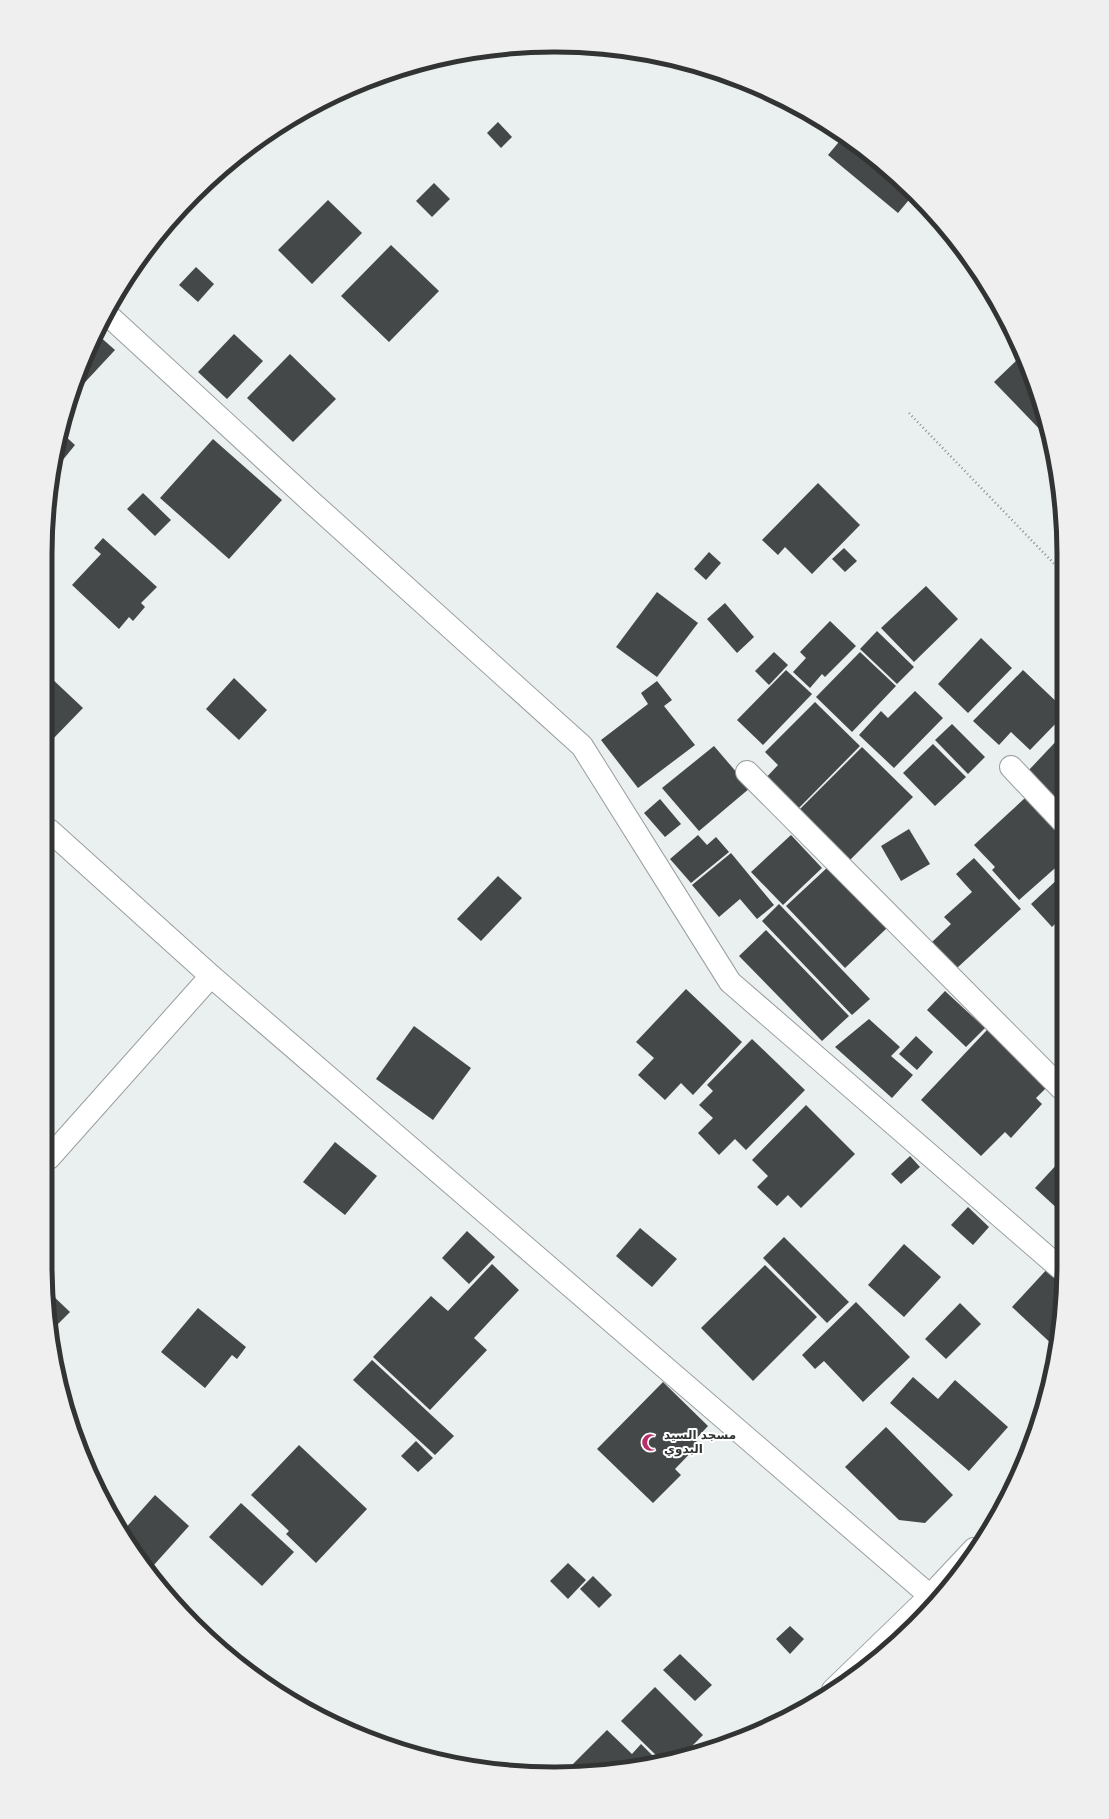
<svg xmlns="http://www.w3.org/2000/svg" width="1109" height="1819" font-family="'DejaVu Sans','Noto Naskh Arabic',sans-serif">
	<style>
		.building { fill: #444849 }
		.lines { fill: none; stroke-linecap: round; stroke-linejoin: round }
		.minor-casing { stroke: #999e9f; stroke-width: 24 }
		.path { stroke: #898d8d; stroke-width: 2.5; stroke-dasharray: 1 3; stroke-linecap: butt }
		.minor { stroke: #fff; stroke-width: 22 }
		.labels { text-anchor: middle; stroke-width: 4; stroke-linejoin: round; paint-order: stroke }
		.poi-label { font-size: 12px; font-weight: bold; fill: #323434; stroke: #fff; text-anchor: start }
		.rim { fill: none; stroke: #323434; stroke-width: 5 }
	</style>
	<rect width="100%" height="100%" fill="#eaeff0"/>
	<g class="building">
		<path d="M498,122L512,137L501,148L487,133Z"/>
		<path d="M843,137L864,150L913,195L898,213L828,155Z"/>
		<path d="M213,177L217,180L210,188L206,185Z"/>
		<path d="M434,183L450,199L432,217L416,201Z"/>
		<path d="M328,200L362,233L312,284L278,250Z"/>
		<path d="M391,245L439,291L389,342L341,296Z"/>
		<path d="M196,267L214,284L198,302L179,285Z"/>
		<path d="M234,334L263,361L227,399L198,372Z"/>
		<path d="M98,335L115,350L75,393L84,360Z"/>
		<path d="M290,354L336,399L293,442L247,398Z"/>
		<path d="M1020,357L1047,422L1049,439L994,382Z"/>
		<path d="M64,435L75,445L62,461L58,457Z"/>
		<path d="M213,439L282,500L229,559L160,498Z"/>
		<path d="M818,483L860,525L812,574L785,547L778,555L762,540Z"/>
		<path d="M143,493L171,520L155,536L127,509Z"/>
		<path d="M103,538L157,587L141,603L145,607L133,621L129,617L119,629L72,585L101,554L94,548Z"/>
		<path d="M844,548L857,561L845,572L832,559Z"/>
		<path d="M709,552L721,563L706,580L694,569Z"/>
		<path d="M926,586L958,619L914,662L881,628Z"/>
		<path d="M657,592L698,623L657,677L616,647Z"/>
		<path d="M725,603L754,637L737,653L707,619Z"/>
		<path d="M830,621L856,646L825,677L822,674L810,688L793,672L806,658L800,652Z"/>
		<path d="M877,631L914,667L897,684L860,649Z"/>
		<path d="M981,638L1012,668L968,713L938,684Z"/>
		<path d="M774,652L788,665L769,685L755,671Z"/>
		<path d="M860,652L896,686L852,732L816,697Z"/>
		<path d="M786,670L812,694L763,745L737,720Z"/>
		<path d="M1023,670L1062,707V717L1030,750L1011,732L999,745L973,721Z"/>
		<path d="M49,676L83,708L49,743Z"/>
		<path d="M234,678L267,710L239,740L206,709Z"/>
		<path d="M657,681L672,700L664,706L695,745L638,788L601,740L648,704L641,693Z"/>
		<path d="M915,691L943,718L894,768L859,735L881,711L888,718Z"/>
		<path d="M815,702L860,746L795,812L763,781L778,765L765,752Z"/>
		<path d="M952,724L985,757L968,774L935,740Z"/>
		<path d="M1062,735V804L1028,771Z"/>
		<path d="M933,744L966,777L935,806L903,773Z"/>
		<path d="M714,746L750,788L699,831L662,788Z"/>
		<path d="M862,747L913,797L849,861L798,811Z"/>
		<path d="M1025,798L1062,837V862L1019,900L992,870L995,867L974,845Z"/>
		<path d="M660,799L681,824L665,837L644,813Z"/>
		<path d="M909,829L930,864L901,881L881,846Z"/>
		<path d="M698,835L707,845L716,837L729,852L691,883L670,859Z"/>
		<path d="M791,835L822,868L783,905L751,872Z"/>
		<path d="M731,853L774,905L757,919L740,899L719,917L692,885Z"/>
		<path d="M974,858L1021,909L957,968L932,942L951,924L944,917L972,892L956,874Z"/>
		<path d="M829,866L888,927L845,968L786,906Z"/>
		<path d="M498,876L522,898L481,941L457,919Z"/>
		<path d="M1061,876V918L1052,927L1031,904Z"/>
		<path d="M779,904L870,999L852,1015L762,921Z"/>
		<path d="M766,930L849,1016L822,1041L739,956Z"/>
		<path d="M686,989L742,1042L693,1095L681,1083L665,1100L638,1075L654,1058L636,1042Z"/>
		<path d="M945,991L985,1028L966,1047L927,1010Z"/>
		<path d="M869,1019L900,1047L891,1056L913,1075L892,1098L835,1047Z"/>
		<path d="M414,1026L471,1068L433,1120L376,1079Z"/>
		<path d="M987,1030L1048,1086L1036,1098L1042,1104L1011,1138L1005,1132L981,1156L921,1100Z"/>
		<path d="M916,1036L933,1052L917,1070L899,1054Z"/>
		<path d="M752,1039L805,1090L746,1150L735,1139L719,1155L698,1133L713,1118L699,1105L713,1091L707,1085Z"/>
		<path d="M806,1105L855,1154L801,1208L788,1195L777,1206L757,1187L768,1176L752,1160Z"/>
		<path d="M335,1142L377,1176L345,1215L303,1182Z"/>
		<path d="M910,1156L920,1167L901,1184L891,1174Z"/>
		<path d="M1060,1161V1211L1035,1188Z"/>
		<path d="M968,1207L989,1227L973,1245L951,1225Z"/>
		<path d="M640,1228L677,1259L652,1287L616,1256Z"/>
		<path d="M467,1231L495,1257L469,1284L442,1258Z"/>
		<path d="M784,1237L849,1302L827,1323L763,1258Z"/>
		<path d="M904,1244L941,1277L904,1317L868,1285Z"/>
		<path d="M492,1264L519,1290L474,1338L487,1350L430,1410L373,1357L431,1296L448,1311Z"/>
		<path d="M765,1265L817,1317L753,1381L701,1328Z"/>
		<path d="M1049,1267L1060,1276V1331L1055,1347L1012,1307Z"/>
		<path d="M49,1292L70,1312L50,1332L49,1331Z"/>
		<path d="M856,1302L910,1357L863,1402L824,1361L815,1369L802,1355Z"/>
		<path d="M960,1303L981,1324L946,1359L925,1339Z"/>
		<path d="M198,1308L246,1347L237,1359L232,1355L205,1388L161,1352Z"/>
		<path d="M372,1360L454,1436L435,1455L353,1380Z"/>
		<path d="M913,1377L938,1399L955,1380L1008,1427L969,1471L890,1403Z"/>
		<path d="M663,1382L708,1426L695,1440L699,1444L675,1469L681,1475L653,1503L597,1449Z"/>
		<path d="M886,1427L953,1495L925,1523L899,1520L845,1467Z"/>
		<path d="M416,1441L433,1458L418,1472L401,1456Z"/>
		<path d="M299,1445L367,1509L316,1563L286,1534L289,1531L251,1495Z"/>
		<path d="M155,1495L189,1526L153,1566L136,1551L123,1531Z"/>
		<path d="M241,1503L294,1552L262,1586L209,1537Z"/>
		<path d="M568,1563L586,1580L568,1599L550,1581Z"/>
		<path d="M593,1576L612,1595L599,1608L580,1589Z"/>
		<path d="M790,1626L804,1639L790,1654L776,1639Z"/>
		<path d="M680,1654L712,1685L695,1701L663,1670Z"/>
		<path d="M655,1687L703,1735L683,1755L661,1760L621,1721Z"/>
		<path d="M607,1730L632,1754L641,1744L658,1761L621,1770L564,1773Z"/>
	</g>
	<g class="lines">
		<defs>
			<g id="minor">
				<path d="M109,316L308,499L582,746L730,982L1060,1268"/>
				<path d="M1011,767L1062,821"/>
				<path d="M747,772L1061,1088"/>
				<path d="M49,830L211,976L936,1601"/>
				<path d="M49,1158L211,976"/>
				<path d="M833,1690L929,1597L974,1549"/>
			</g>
		</defs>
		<use href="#minor" class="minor-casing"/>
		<path class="path" d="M909,413L1063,573"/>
		<use href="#minor" class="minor"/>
	</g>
	<defs>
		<symbol id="mosque-bare" viewBox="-9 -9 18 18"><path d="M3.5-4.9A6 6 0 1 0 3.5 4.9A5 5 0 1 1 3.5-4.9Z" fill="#b92e68" stroke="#fff" stroke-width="2.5" paint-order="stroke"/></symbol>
	</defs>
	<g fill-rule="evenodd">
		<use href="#mosque-bare" x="638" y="1430" width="25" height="25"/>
	</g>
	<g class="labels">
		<g class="poi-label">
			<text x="664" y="1439">مسجد السيد<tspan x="664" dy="14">البدوي</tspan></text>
		</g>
	</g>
	<path d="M0 0H1109V1819H0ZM554 52H555A502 502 0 0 1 1057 554V1265A502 502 0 0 1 555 1767H554A502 502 0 0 1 52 1265V554A502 502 0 0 1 554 52Z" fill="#efefef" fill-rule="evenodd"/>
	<path class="rim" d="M554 52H555A502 502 0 0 1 1057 554V1265A502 502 0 0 1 555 1767H554A502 502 0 0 1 52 1265V554A502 502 0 0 1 554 52Z"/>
</svg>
